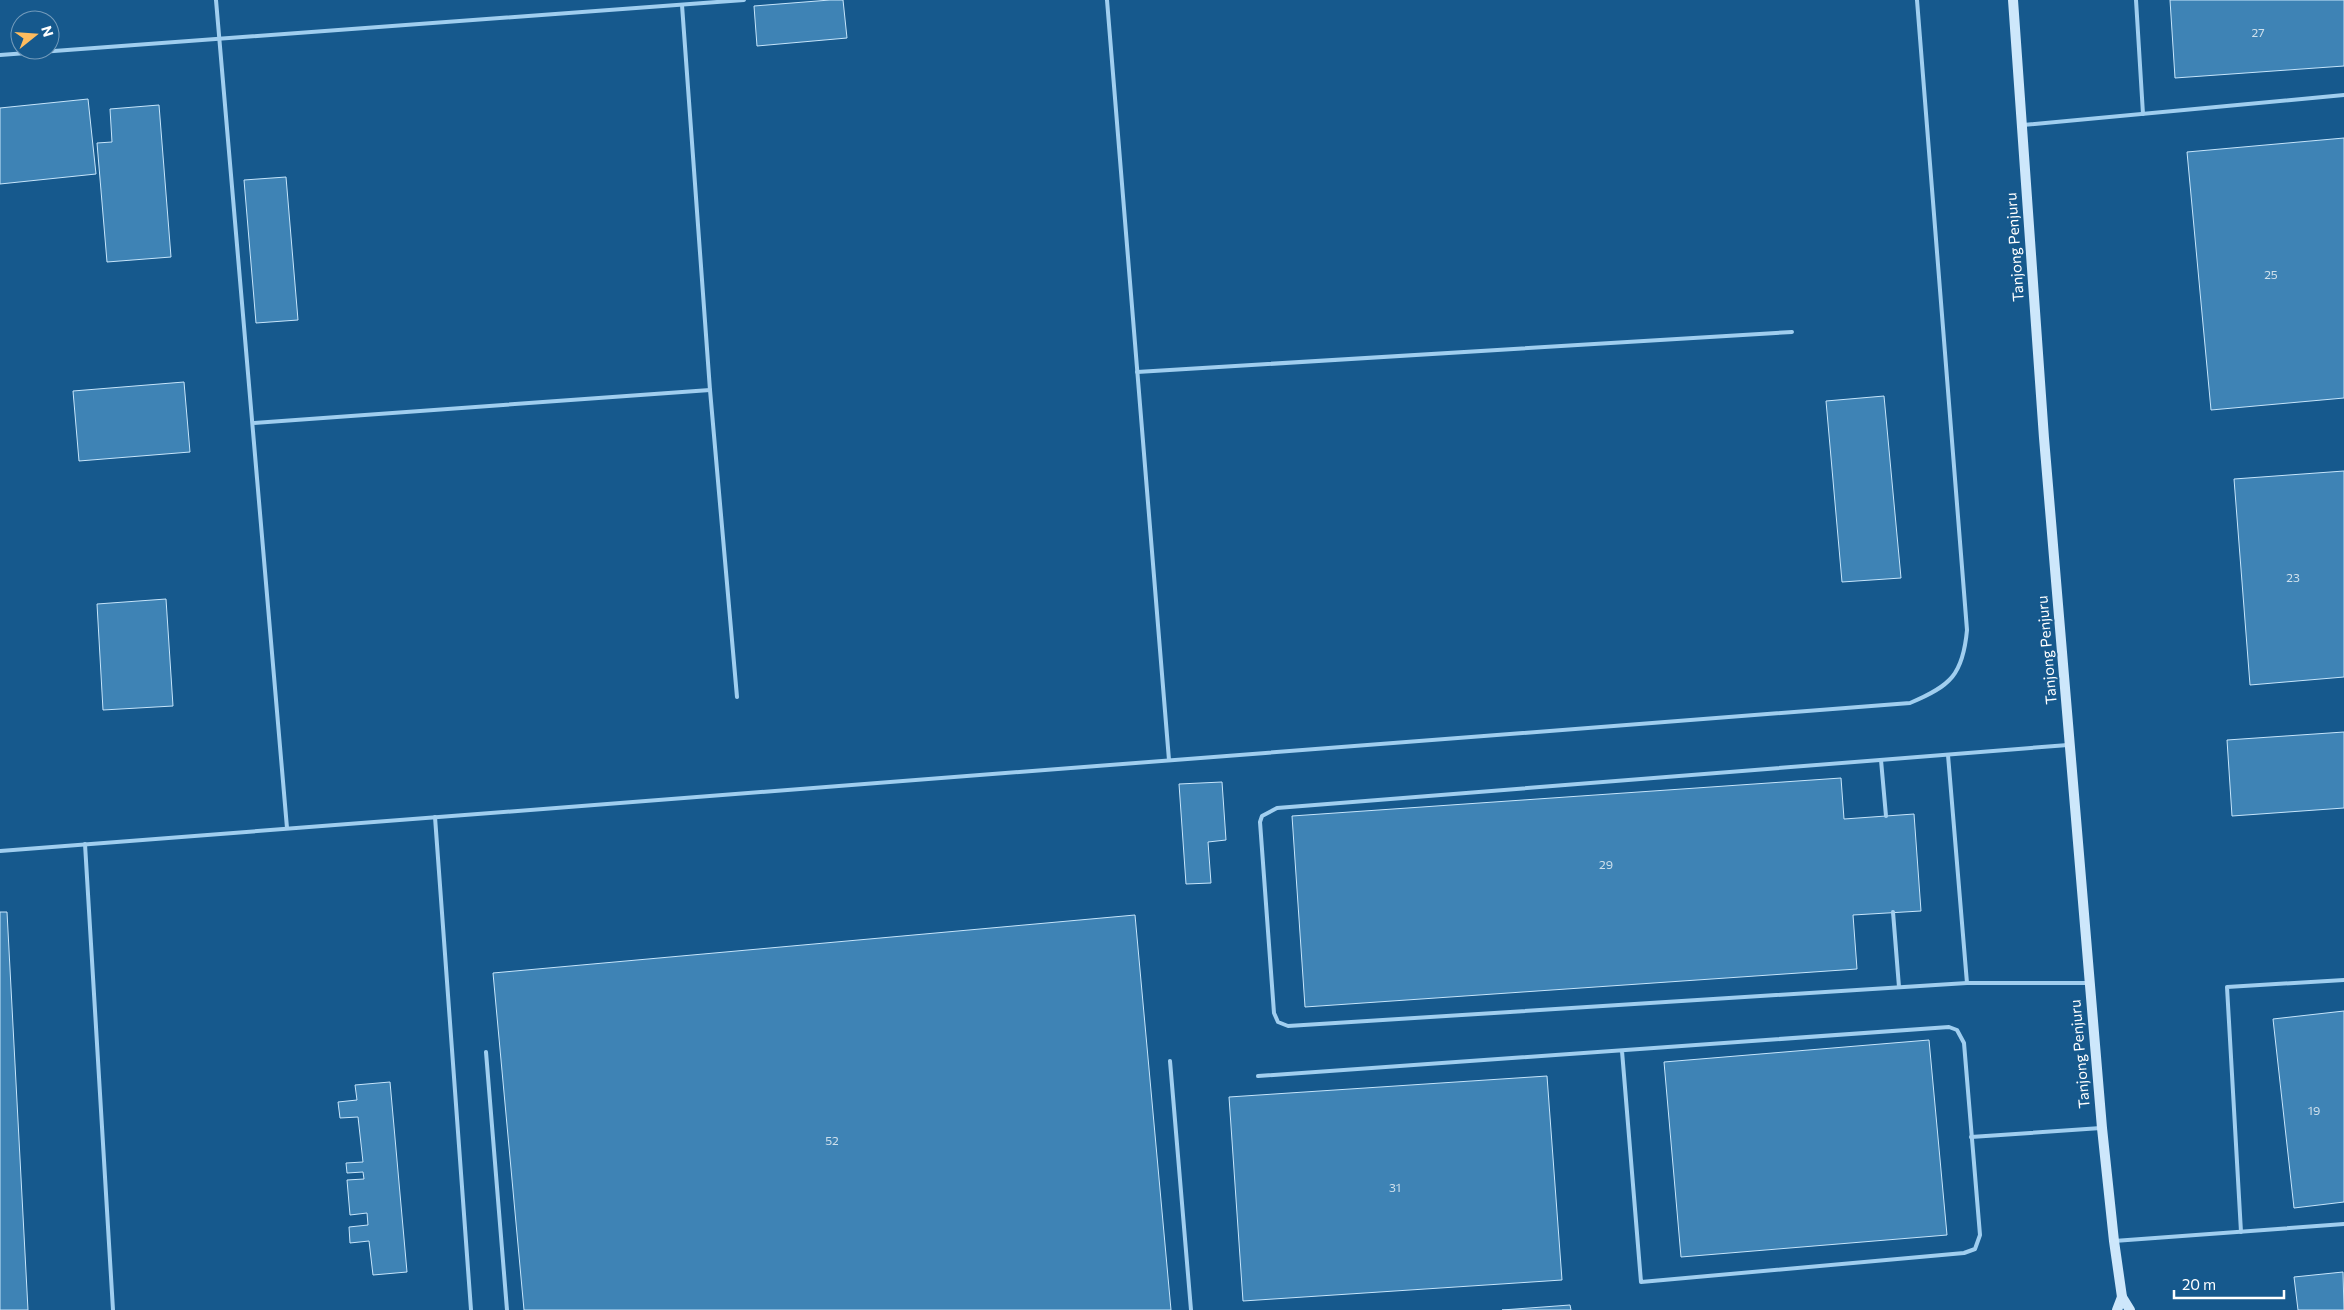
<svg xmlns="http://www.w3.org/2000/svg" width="2344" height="1310" font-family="Commissioner,sans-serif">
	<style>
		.building { fill: #3e83b5; stroke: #c6e5fb }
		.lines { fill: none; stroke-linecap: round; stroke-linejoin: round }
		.lane { stroke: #a0ceef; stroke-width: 4 }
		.secondary { stroke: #cde7fb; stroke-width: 10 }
		.labels { text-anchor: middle; stroke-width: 4; stroke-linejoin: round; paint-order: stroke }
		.number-label { font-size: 12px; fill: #cfe0ec }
		.street-label { font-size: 15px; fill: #fff; stroke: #16598d }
	</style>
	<rect width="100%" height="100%" fill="#16598d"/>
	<g class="building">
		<path d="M830,0H843L847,38L757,46L754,6Z"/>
		<path d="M2170,0H2344V66L2175,78Z"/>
		<path d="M88,99L96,174L0,184V108Z"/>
		<path d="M159,105L171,257L107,262L97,143L112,142L110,109Z"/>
		<path d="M2344,138V398L2211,410L2187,152Z"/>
		<path d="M286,177L298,320L256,323L244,180Z"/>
		<path d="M184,382L190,452L79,461L73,391Z"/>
		<path d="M1884,396L1901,578L1842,582L1826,401Z"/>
		<path d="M2344,471V677L2250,685L2234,479Z"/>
		<path d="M166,599L173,706L103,710L97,604Z"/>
		<path d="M2344,732V808L2232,816L2227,740Z"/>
		<path d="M1841,778L1844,819L1914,814L1921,911L1853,915L1857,969L1305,1007L1292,816Z"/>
		<path d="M1222,782L1226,840L1208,842L1211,883L1186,884L1179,784Z"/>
		<path d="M0,912H7L28,1310H0Z"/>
		<path d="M1135,915L1171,1310H524L493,973Z"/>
		<path d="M2344,1011V1202L2294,1208L2273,1019Z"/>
		<path d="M1929,1040L1947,1235L1681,1257L1664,1062Z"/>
		<path d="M1547,1076L1562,1280L1243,1301L1229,1097Z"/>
		<path d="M390,1082L407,1272L373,1275L369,1241L350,1243L349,1227L368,1225L367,1213L350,1215L347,1180L364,1179L363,1172L347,1173L346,1163L363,1162L358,1117L340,1118L338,1102L357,1100L355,1085Z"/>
		<path d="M2343,1272L2344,1310H2298L2294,1277Z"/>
		<path d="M1570,1305L1571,1310H1502Z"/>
	</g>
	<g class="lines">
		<g class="lane">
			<path d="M216,0L287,828"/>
			<path d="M1107,0L1169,760"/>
			<path d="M2136,0L2143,114"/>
			<path d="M682,5L710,390L737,697"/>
			<path d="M0,55L744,0"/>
			<path d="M2023,125L2344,95"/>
			<path d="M1137,372L1792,332"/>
			<path d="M253,423L710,390"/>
			<path d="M2068,745L1277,808L1262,816L1260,822L1274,1013L1278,1022L1288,1026L1967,983H2088"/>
			<path d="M1948,755L1967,983"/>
			<path d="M1881,760L1886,816"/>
			<path d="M435,817L471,1310"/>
			<path d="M85,844L113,1310"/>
			<path d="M0,851L1910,703C1951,686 1963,674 1967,630L1917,0"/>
			<path d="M1893,912L1899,987"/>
			<path d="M486,1052L507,1310"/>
			<path d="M1170,1061L1191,1310"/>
			<path d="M1258,1076L1949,1027L1957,1030L1964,1043L1980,1235L1975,1249L1964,1253L1641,1282L1622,1051"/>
			<path d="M1971,1137L2101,1128"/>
			<path d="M2241,1232L2227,987L2344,980"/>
			<path d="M2114,1241L2344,1224"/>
		</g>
		<g class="secondary">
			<path d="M2013,0L2044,438L2102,1128L2114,1241L2122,1297L2130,1310"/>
			<path d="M2117,1310L2122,1297"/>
		</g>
	</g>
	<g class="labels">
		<g class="number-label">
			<text x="2258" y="37">27</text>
			<text x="2271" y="279">25</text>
			<text x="2293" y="582">23</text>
			<text x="1606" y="869">29</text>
			<text x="2314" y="1115">19</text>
			<text x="832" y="1145">52</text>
			<text x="1395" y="1192">31</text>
		</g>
		<g class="street-label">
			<text transform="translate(2015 247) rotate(-94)" y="5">Tanjong Penjuru</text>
			<text transform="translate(2047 650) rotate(-95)" y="5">Tanjong Penjuru</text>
			<text transform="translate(2080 1054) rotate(-95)" y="5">Tanjong Penjuru</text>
		</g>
	</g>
	<g transform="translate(35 35) rotate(73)"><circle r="24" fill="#16598d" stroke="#739bbb"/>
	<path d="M0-4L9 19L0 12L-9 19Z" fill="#ffbc5e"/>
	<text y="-8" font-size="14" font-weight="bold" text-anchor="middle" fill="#ffffff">N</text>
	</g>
	<path d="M2174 1290v8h110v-8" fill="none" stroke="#ffffff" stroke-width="2.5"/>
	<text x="2182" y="1290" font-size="15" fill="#ffffff" stroke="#16598d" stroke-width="4" paint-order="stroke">20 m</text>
</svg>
